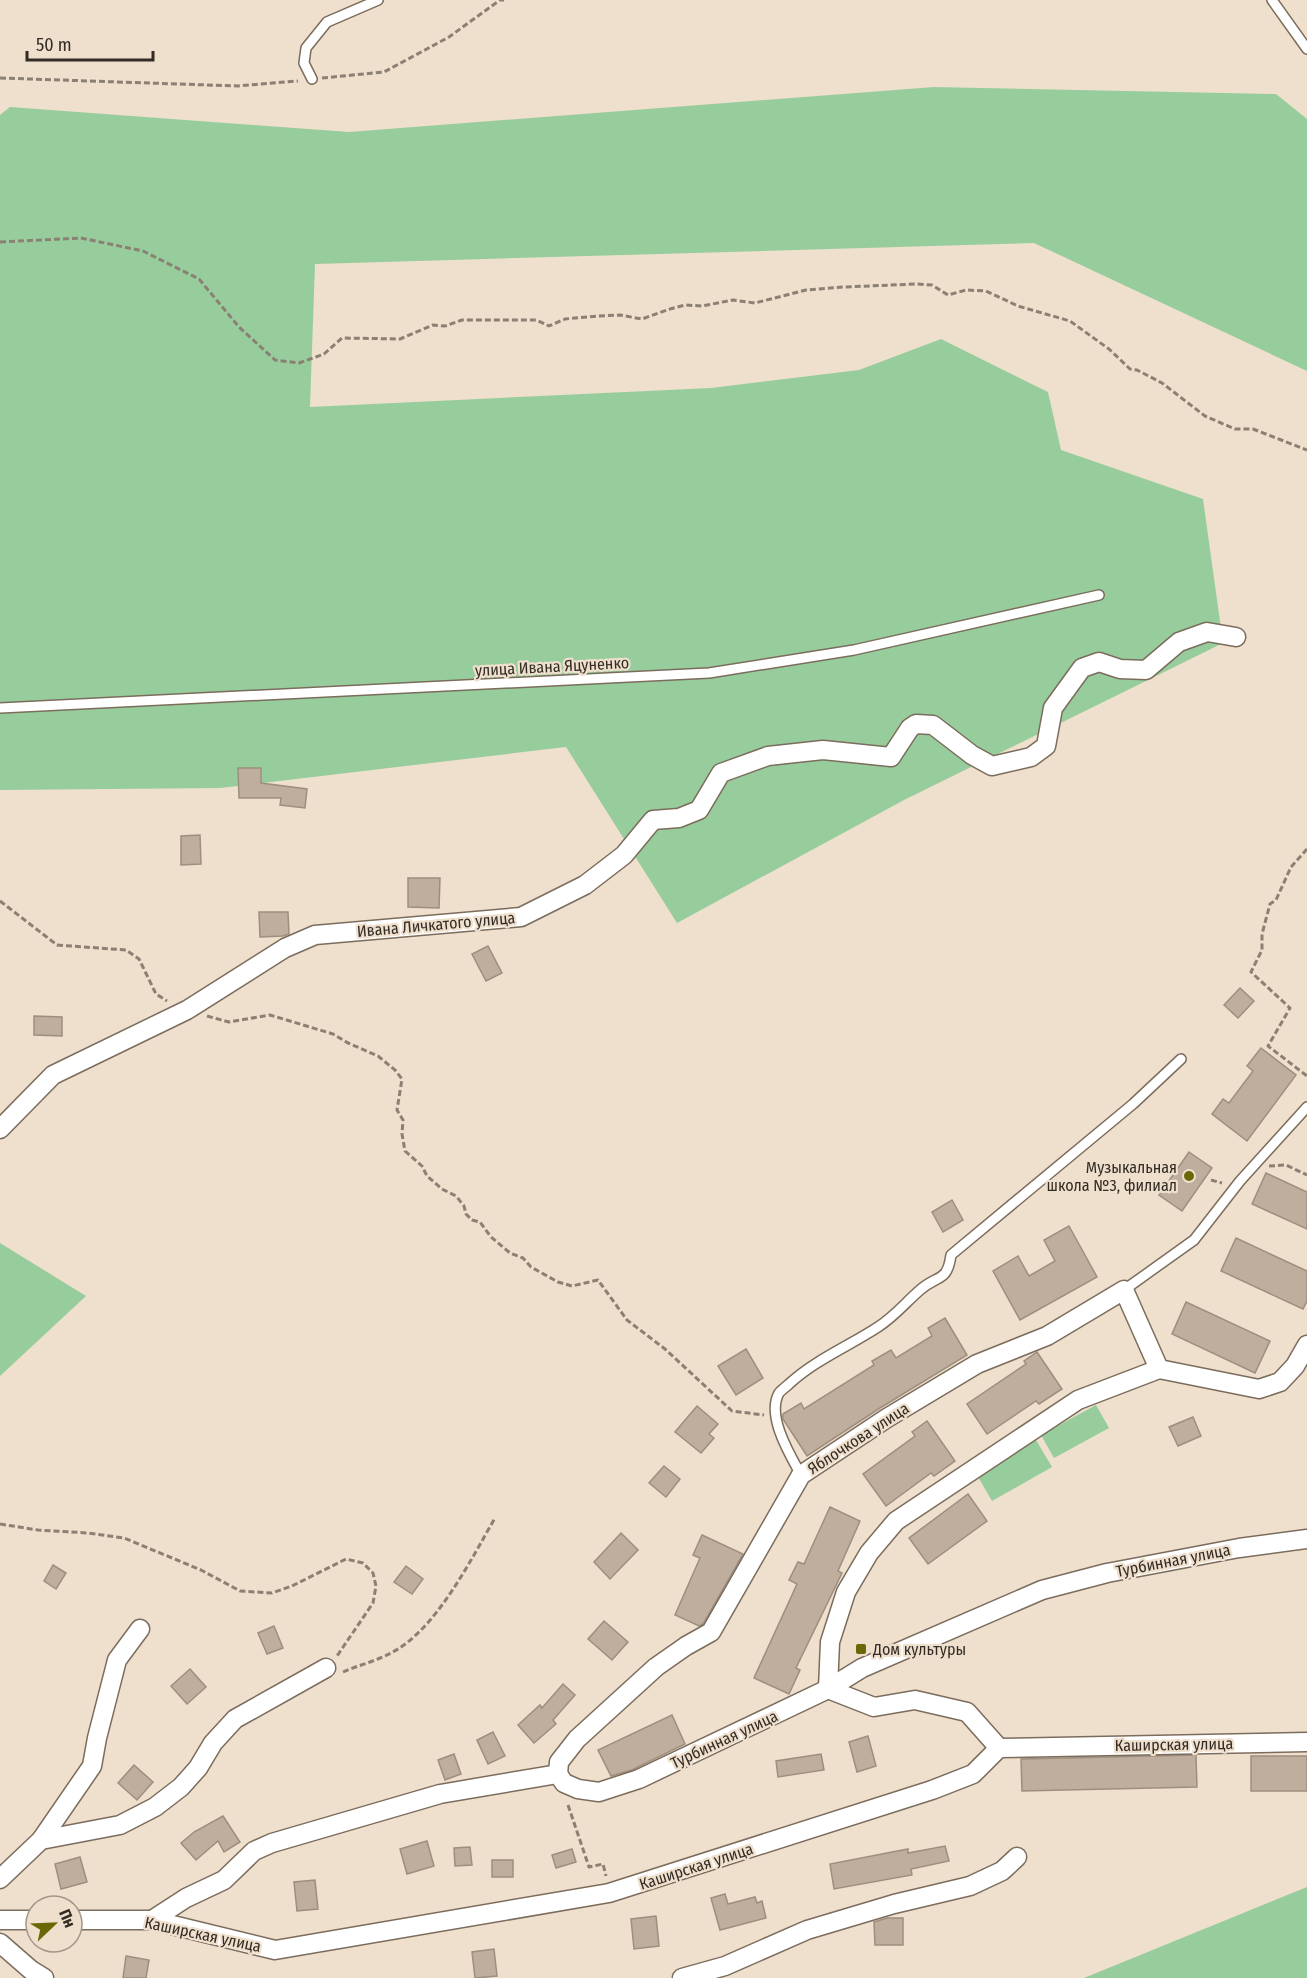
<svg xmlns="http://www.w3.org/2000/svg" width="1307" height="1978" font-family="'Fira Sans Condensed',sans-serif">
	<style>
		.green { fill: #97cd9c }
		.building { fill: #bfae9e; stroke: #9e8e7e; stroke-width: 1.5 }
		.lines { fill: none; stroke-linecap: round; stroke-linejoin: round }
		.service-casing { stroke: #7b6c5c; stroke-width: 12 }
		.minor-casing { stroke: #7b6c5c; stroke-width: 21 }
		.path { stroke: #8b8074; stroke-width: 3; stroke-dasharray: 6 3; stroke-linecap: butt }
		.service { stroke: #fff; stroke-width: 9 }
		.minor { stroke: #fff; stroke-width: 18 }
		.poi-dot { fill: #686906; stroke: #efdfcd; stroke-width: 2 }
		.labels { text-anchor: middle; stroke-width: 4.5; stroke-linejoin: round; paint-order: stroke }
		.street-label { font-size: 16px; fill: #322c25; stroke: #efdfcd }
		.poi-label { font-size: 16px; fill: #322c25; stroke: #efdfcd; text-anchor: end }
	</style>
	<rect width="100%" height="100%" fill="#efdfcd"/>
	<g class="green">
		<path d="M934,87L1276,94L1307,119V371L1034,243L315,264L310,407L711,388L859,370L941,339L1048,392L1061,450L1203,499L1223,643L904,800L677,923L566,747L220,788L0,790V115L10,107L349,132Z"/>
		<path d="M0,1243L86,1296L0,1376Z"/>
		<path d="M1096,1405L1109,1428L1054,1458L1041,1435Z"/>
		<path d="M1036,1440L1052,1467L992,1501L977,1475Z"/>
		<path d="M1307,1887V1978H1084Z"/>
	</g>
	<g class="building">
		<path d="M238,768H261V783L307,789L305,808L280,805L281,798H239Z"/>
		<path d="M200,835L201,864L181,865V836Z"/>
		<path d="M408,878H440L439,908L408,907Z"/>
		<path d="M259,912H288L289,934L283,936L260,937Z"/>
		<path d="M488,946L502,973L486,981L472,954Z"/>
		<path d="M1240,988L1254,1001L1238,1018L1224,1005Z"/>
		<path d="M34,1016L62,1017V1036L34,1035Z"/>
		<path d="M1261,1048L1296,1075L1247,1141L1212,1114L1223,1099L1229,1103L1253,1071L1247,1066Z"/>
		<path d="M1189,1152L1212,1168L1182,1211L1159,1195Z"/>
		<path d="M1266,1173L1307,1192V1229L1252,1204Z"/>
		<path d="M952,1200L963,1220L943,1232L932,1212Z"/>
		<path d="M1069,1226L1097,1277L1020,1320L993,1271L1018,1256L1029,1276L1055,1261L1044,1240Z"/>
		<path d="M1236,1238L1307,1271V1301L1303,1309L1221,1271Z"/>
		<path d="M1186,1302L1270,1341L1255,1373L1172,1334Z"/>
		<path d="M945,1318L967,1355L880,1408L807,1456L783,1419V1414L801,1403L804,1409L874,1365L872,1361L891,1350L896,1358L932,1336L928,1328Z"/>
		<path d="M746,1349L763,1378L736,1395L718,1366Z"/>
		<path d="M1037,1352L1062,1389L1039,1404L1036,1401L987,1434L967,1404L1026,1364L1024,1361Z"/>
		<path d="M697,1406L718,1424L709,1434L714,1438L701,1453L675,1432Z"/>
		<path d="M1193,1417L1201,1436L1178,1446L1169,1427Z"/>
		<path d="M927,1421L955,1461L934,1476L931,1473L886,1506L863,1474L915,1436L912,1432Z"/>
		<path d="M664,1466L680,1479L666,1497L649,1483Z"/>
		<path d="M968,1494L987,1521L928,1564L909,1538Z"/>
		<path d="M830,1507L860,1521L838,1571L842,1573L796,1668L800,1670L789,1694L754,1678L797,1584L789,1580L798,1562L804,1564Z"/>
		<path d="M621,1533L638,1550L610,1579L594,1562Z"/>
		<path d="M702,1535L743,1554L703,1624L699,1626L675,1615L700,1558L693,1555Z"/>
		<path d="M53,1565L66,1573L56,1589L44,1581Z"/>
		<path d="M406,1566L423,1579L412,1594L394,1582Z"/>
		<path d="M604,1621L628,1642L612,1660L588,1639Z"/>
		<path d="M274,1626L283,1648L267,1654L258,1633Z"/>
		<path d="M190,1669L206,1687L187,1704L171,1686Z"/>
		<path d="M563,1684L575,1695L553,1720L556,1724L534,1743L518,1725L540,1705L542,1708Z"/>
		<path d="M672,1715L685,1744L632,1770L611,1776L598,1750Z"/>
		<path d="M493,1732L505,1756L488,1764L477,1740Z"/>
		<path d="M868,1736L876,1766L857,1772L849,1742Z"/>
		<path d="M454,1754L461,1774L445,1780L438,1760Z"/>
		<path d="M821,1754L824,1770L778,1777L776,1761Z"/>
		<path d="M1196,1755L1197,1787L1022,1791L1021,1759Z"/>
		<rect x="1251" y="1756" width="56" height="35"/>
		<path d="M134,1765L153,1782L137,1800L118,1783Z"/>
		<path d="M223,1816L240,1842L224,1852L218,1841L196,1860L181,1843L194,1832Z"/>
		<path d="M427,1841L434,1866L407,1874L400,1849Z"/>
		<path d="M945,1846L949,1861L911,1869L912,1875L834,1889L830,1864L908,1849V1853Z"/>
		<path d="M470,1847L472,1865L455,1866L454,1848Z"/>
		<path d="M572,1849L576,1862L556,1868L552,1855Z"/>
		<path d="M80,1857L87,1882L61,1889L55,1864Z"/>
		<rect x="492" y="1860" width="21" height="17"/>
		<path d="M315,1880L318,1909L297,1911L294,1882Z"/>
		<path d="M725,1894L728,1904L755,1897L757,1903L762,1901L766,1918L720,1930L711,1898Z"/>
		<path d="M656,1916L659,1946L634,1949L631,1919Z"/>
		<path d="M887,1918H903V1945H875L874,1922Z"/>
		<path d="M494,1949L497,1976L475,1978L472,1952Z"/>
		<path d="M126,1956L149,1960L146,1978H123Z"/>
	</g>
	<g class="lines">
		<defs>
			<g id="service">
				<path d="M1272,0L1307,49"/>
				<path d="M312,79L304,63L306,48L327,22L378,0"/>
				<path d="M0,708L709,673L854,650L1099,595"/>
				<path d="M1124,1290L1194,1240L1240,1181L1307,1107"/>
				<path d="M801,1475C790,1455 766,1416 779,1393C781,1390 786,1387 789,1384C815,1360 849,1346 878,1327C895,1316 906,1302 920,1290C938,1274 947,1283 951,1255L1133,1104L1181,1059"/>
			</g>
			<g id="minor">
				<path d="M0,1129L53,1075L187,1010L285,948L315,935L521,917L585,885L624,855L653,820L679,818L699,810L721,773L768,756L823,750L891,757L910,728L916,724L933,725L972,755L992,766L1031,757L1046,746L1053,708L1082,668L1099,662L1120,669L1146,670L1179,642L1207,632L1236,637"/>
				<path d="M828,1689L830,1642L846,1592L869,1553L896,1521L1078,1400L1159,1369L1259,1389L1280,1382L1295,1366L1307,1345"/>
				<path d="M828,1689L874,1707L915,1700L967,1712L999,1748"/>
				<path d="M558,1774L559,1762L577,1739L656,1667L686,1646L711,1632L801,1475L887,1418L977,1364L1047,1336L1124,1290L1159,1369"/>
				<path d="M41,1840L92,1766L97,1738L117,1660L140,1629"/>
				<path d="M0,1879L41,1840L120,1825L155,1807L181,1787L198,1768L213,1743L235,1719L326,1668"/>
				<path d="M0,1920H36"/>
				<path d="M72,1920H152L275,1950L609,1893L932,1790L973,1774L999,1748L1307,1742"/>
				<path d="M152,1920L186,1898L224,1880L254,1851L272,1843L440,1794L558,1774L564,1783L578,1789L599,1792L639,1779L828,1689L862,1668L1042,1590L1107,1573L1239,1548L1307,1539"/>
				<path d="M0,1943L31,1970L44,1978"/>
				<path d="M682,1978L725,1966L807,1930L894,1904L970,1886L1002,1871L1017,1857"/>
			</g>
		</defs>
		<use href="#service" class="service-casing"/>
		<use href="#minor" class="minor-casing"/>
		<g class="path">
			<path d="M0,78L238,86L298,81"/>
			<path d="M322,78L384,72L449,37L500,0H504"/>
			<path d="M0,242L81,238L143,251L199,279L239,327L275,360L299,363L324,354L342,338L400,339L433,325L445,326L462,320H536L549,326L565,319L598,316L620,315L642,319L670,309L685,305L702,306L733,300L755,303L806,290L844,287L916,284L932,285L948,295L966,290L986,291L1018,306L1070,321L1109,349L1130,369L1137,370L1162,383L1205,416L1235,429H1253L1307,450"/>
			<path d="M1307,849L1291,867L1276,900L1270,904L1262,934V950L1251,972L1290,1008L1268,1046L1307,1076"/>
			<path d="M0,901L57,945L126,950L139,959L156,994L167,1001"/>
			<path d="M207,1016L229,1022L270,1015L333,1034L348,1043L378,1056L395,1070L402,1079L397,1110L403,1120L402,1134L405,1151L422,1166L427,1176L442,1189L456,1196L464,1206L466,1214L472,1220L480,1222L491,1237L510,1253L523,1258L531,1267L558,1282L572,1286L598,1280L627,1320L665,1349L732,1411L764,1415"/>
			<path d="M1269,1166L1286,1165L1307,1175"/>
			<path d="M1211,1180L1222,1183"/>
			<path d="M0,1524L38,1530L88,1533L124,1538L201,1570L240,1591L272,1593L292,1586L346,1559L363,1563L373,1573L376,1586L373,1603L337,1656"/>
			<path d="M343,1672C359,1665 376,1661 391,1653C436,1630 470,1561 495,1518"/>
			<path d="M568,1805L589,1867L603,1864L606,1876"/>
		</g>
		<use href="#service" class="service"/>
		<use href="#minor" class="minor"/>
	</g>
	<g class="poi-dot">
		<circle cx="1189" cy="1176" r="6"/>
		<rect x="855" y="1643" width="12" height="12" rx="3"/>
	</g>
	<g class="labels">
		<g class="street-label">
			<text transform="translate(552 666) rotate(-3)" y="6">улица Ивана Яцуненко</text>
			<text transform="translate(436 924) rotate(-5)" y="6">Ивана Личкатого улица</text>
			<text transform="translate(858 1438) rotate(-33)" y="6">Яблочкова улица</text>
			<text transform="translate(1173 1560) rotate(-11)" y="6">Турбинная улица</text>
			<text transform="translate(724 1739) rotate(-25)" y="6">Турбинная улица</text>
			<text transform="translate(1174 1744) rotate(-1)" y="6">Каширская улица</text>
			<text transform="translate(696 1866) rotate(-18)" y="6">Каширская улица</text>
			<text transform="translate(203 1934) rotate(12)" y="6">Каширская улица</text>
		</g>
		<g class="poi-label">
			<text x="1177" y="1173">Музыкальная<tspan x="1177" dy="18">школа №3, филиал</tspan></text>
			<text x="873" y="1655" text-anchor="start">Дом культуры</text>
		</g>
	</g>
	<g transform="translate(54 1924) rotate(67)"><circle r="28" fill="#efdfcd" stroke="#a3978a" stroke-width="1.5"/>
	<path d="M0-4.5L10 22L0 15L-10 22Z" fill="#686906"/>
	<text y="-9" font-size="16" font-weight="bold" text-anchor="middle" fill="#322c25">Пн</text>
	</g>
	<path d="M27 51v9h126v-9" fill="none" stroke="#322c25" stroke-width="3"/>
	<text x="36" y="51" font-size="18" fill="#322c25" stroke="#efdfcd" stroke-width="4.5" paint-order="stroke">50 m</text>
</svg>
